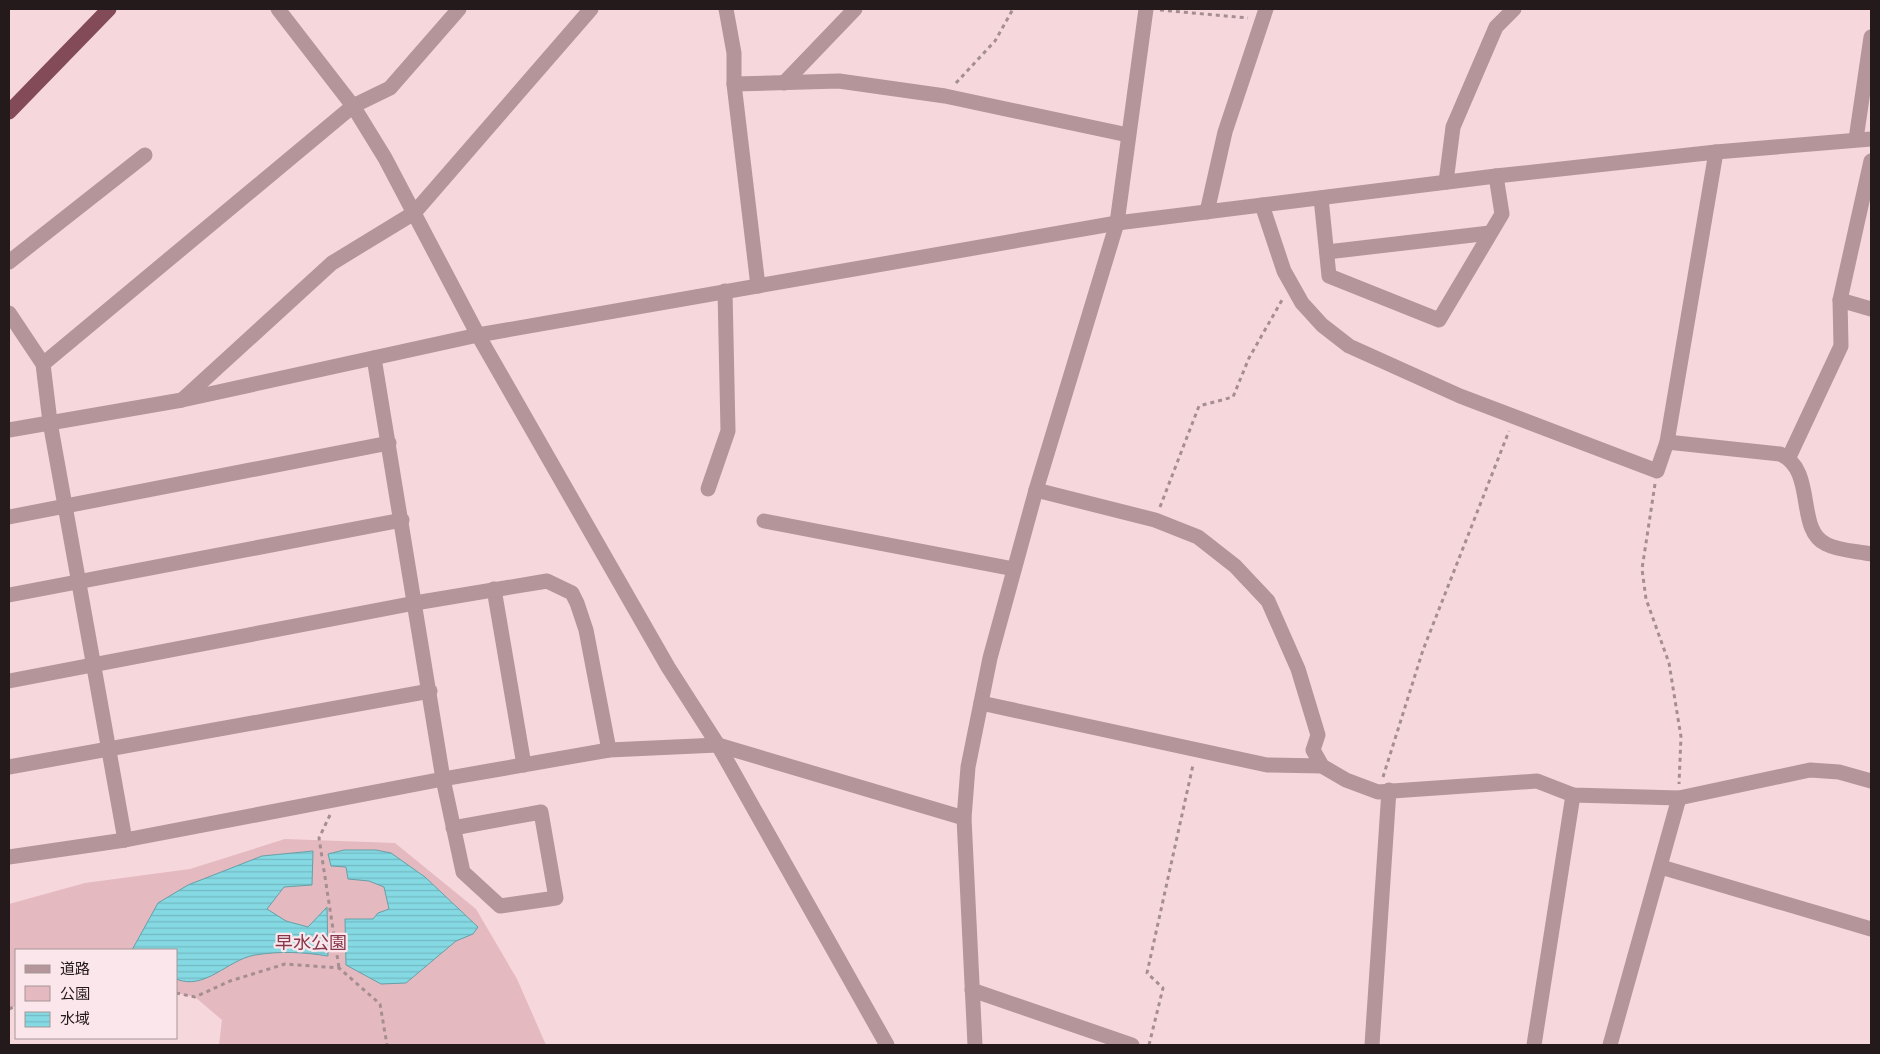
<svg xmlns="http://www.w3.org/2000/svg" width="1880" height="1054" font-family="Montserrat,'Noto Sans JP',sans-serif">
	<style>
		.green { fill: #e5b9c0 }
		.water { fill: url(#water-rules); stroke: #689fa7 }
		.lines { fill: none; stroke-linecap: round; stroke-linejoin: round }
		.path { stroke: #a58e92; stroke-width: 3; stroke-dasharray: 4 4; stroke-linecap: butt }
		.minor { stroke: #b4959a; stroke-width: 15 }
		.tertiary { stroke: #b4959a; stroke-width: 15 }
		.trunk { stroke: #824b57; stroke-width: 15 }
		.labels { text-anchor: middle; stroke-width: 4.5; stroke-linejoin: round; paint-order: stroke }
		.park-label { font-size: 18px; fill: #87364b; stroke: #fbe7eb }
	</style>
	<defs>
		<pattern id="water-rules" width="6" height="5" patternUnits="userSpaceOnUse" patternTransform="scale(1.25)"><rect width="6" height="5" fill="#85d9e3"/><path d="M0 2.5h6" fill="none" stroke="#73bac2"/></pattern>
	</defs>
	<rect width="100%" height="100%" fill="#f6d7dc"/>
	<path class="green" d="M285,839L395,843L476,909L517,979L546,1045H219L222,1020L195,997L176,993V950H16V1006L9,1009V904L85,883L190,869Z"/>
	<g class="water">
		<path d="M344,850H376L391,853L425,877L478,927L473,934L456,941L406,983L381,984L346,965L345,919H373L378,913L389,909L384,887L369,881L348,879L346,867L331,866L328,854Z"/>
		<path d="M313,851L312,885L284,887L267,909L286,921L308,927L327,907L328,956C303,952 280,951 255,955C227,960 205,991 176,979V950H132L158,903L188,885L262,856Z"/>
	</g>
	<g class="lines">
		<g class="path">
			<path d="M1160,10L1248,18"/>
			<path d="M956,83L995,41L1013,9"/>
			<path d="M1655,484L1642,569L1646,599L1669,663L1681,737L1679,784"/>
			<path d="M1160,507L1199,406L1233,397L1249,358L1282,300"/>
			<path d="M1383,777L1423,650L1509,431"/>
			<path d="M330,815L319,838L339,968"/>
			<path d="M176,993L195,997L230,981L285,964L339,968L380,1004L387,1045"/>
			<path d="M9,1009L16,1006"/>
			<path d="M1149,1045L1163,988L1147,973L1193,765"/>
		</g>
		<g class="minor">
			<path d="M726,9L734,53V84L758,286"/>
			<path d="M784,83L855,9"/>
			<path d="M734,84L839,81L945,96L1128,135"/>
			<path d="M1856,139L1871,37"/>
			<path d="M1446,182L1453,127L1496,27L1514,9"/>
			<path d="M1321,198L1329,276L1439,320L1502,214L1496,176"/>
			<path d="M1262,205L1284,271L1302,303L1322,325L1349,346L1460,396L1657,471L1667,442L1716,152"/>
			<path d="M1207,212L1225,132L1266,9"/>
			<path d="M1327,252L1490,233"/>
			<path d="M9,262L145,155"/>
			<path d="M1840,300L1871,161"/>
			<path d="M9,313L43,364L50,422L125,840"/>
			<path d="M374,358L443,779L463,872L500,906L556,898L541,812L453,828"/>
			<path d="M43,364L353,106L390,88L459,9"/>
			<path d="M182,400L332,263L414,213L591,9"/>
			<path d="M1667,442L1780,454C1817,470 1795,529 1826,544C1839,551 1857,551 1871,554"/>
			<path d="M1789,457L1841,346L1840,300L1871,309"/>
			<path d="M708,489L728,431L725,291"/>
			<path d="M1036,490L1155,520L1198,537L1235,566L1268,601L1298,669L1318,735L1313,750L1322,766L1346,780L1378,792L1537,781L1573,795L1679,798L1810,770L1839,772L1871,781"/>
			<path d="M9,517L389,443"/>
			<path d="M764,521L1014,569"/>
			<path d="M494,589L524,765"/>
			<path d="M9,595L402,520"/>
			<path d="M9,681L415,603L547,581L572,593L577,603L586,630L609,750"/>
			<path d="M981,703L1267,765L1322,766"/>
			<path d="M9,767L430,691"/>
			<path d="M9,857L125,840L443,779L609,750L718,745L964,818"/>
			<path d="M1661,867L1871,929"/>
			<path d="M972,990L1132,1045"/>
			<path d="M1372,1045L1389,790"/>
			<path d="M1534,1045L1573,795"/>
			<path d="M1610,1045L1679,798"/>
		</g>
		<g class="tertiary">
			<path d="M278,9L353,106L385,158L478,335L668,667L718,745L887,1045"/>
			<path d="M9,430L182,400L478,335L1117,223L1496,176L1716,152L1871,139"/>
			<path d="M975,1045L964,818L968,767L990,658L1036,490L1117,223L1146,9"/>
		</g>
		<path class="trunk" d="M9,112L109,9"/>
	</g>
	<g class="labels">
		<g class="park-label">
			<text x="311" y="949">早水公園</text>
		</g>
	</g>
	<rect width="1880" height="1054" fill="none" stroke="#24191b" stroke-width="20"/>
	<rect x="15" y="949" width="162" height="90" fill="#fbe7eb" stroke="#a59598"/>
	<rect x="25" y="965" width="25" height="8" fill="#b4959a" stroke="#a59598"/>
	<text x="60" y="974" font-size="15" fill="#24191b">道路</text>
	<rect x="25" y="986" width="25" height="15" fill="#e5b9c0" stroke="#a59598"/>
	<text x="60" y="999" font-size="15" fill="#24191b">公園</text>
	<rect x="25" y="1012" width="25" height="15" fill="url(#water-rules)" stroke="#a59598"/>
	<text x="60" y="1024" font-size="15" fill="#24191b">水域</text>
</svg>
